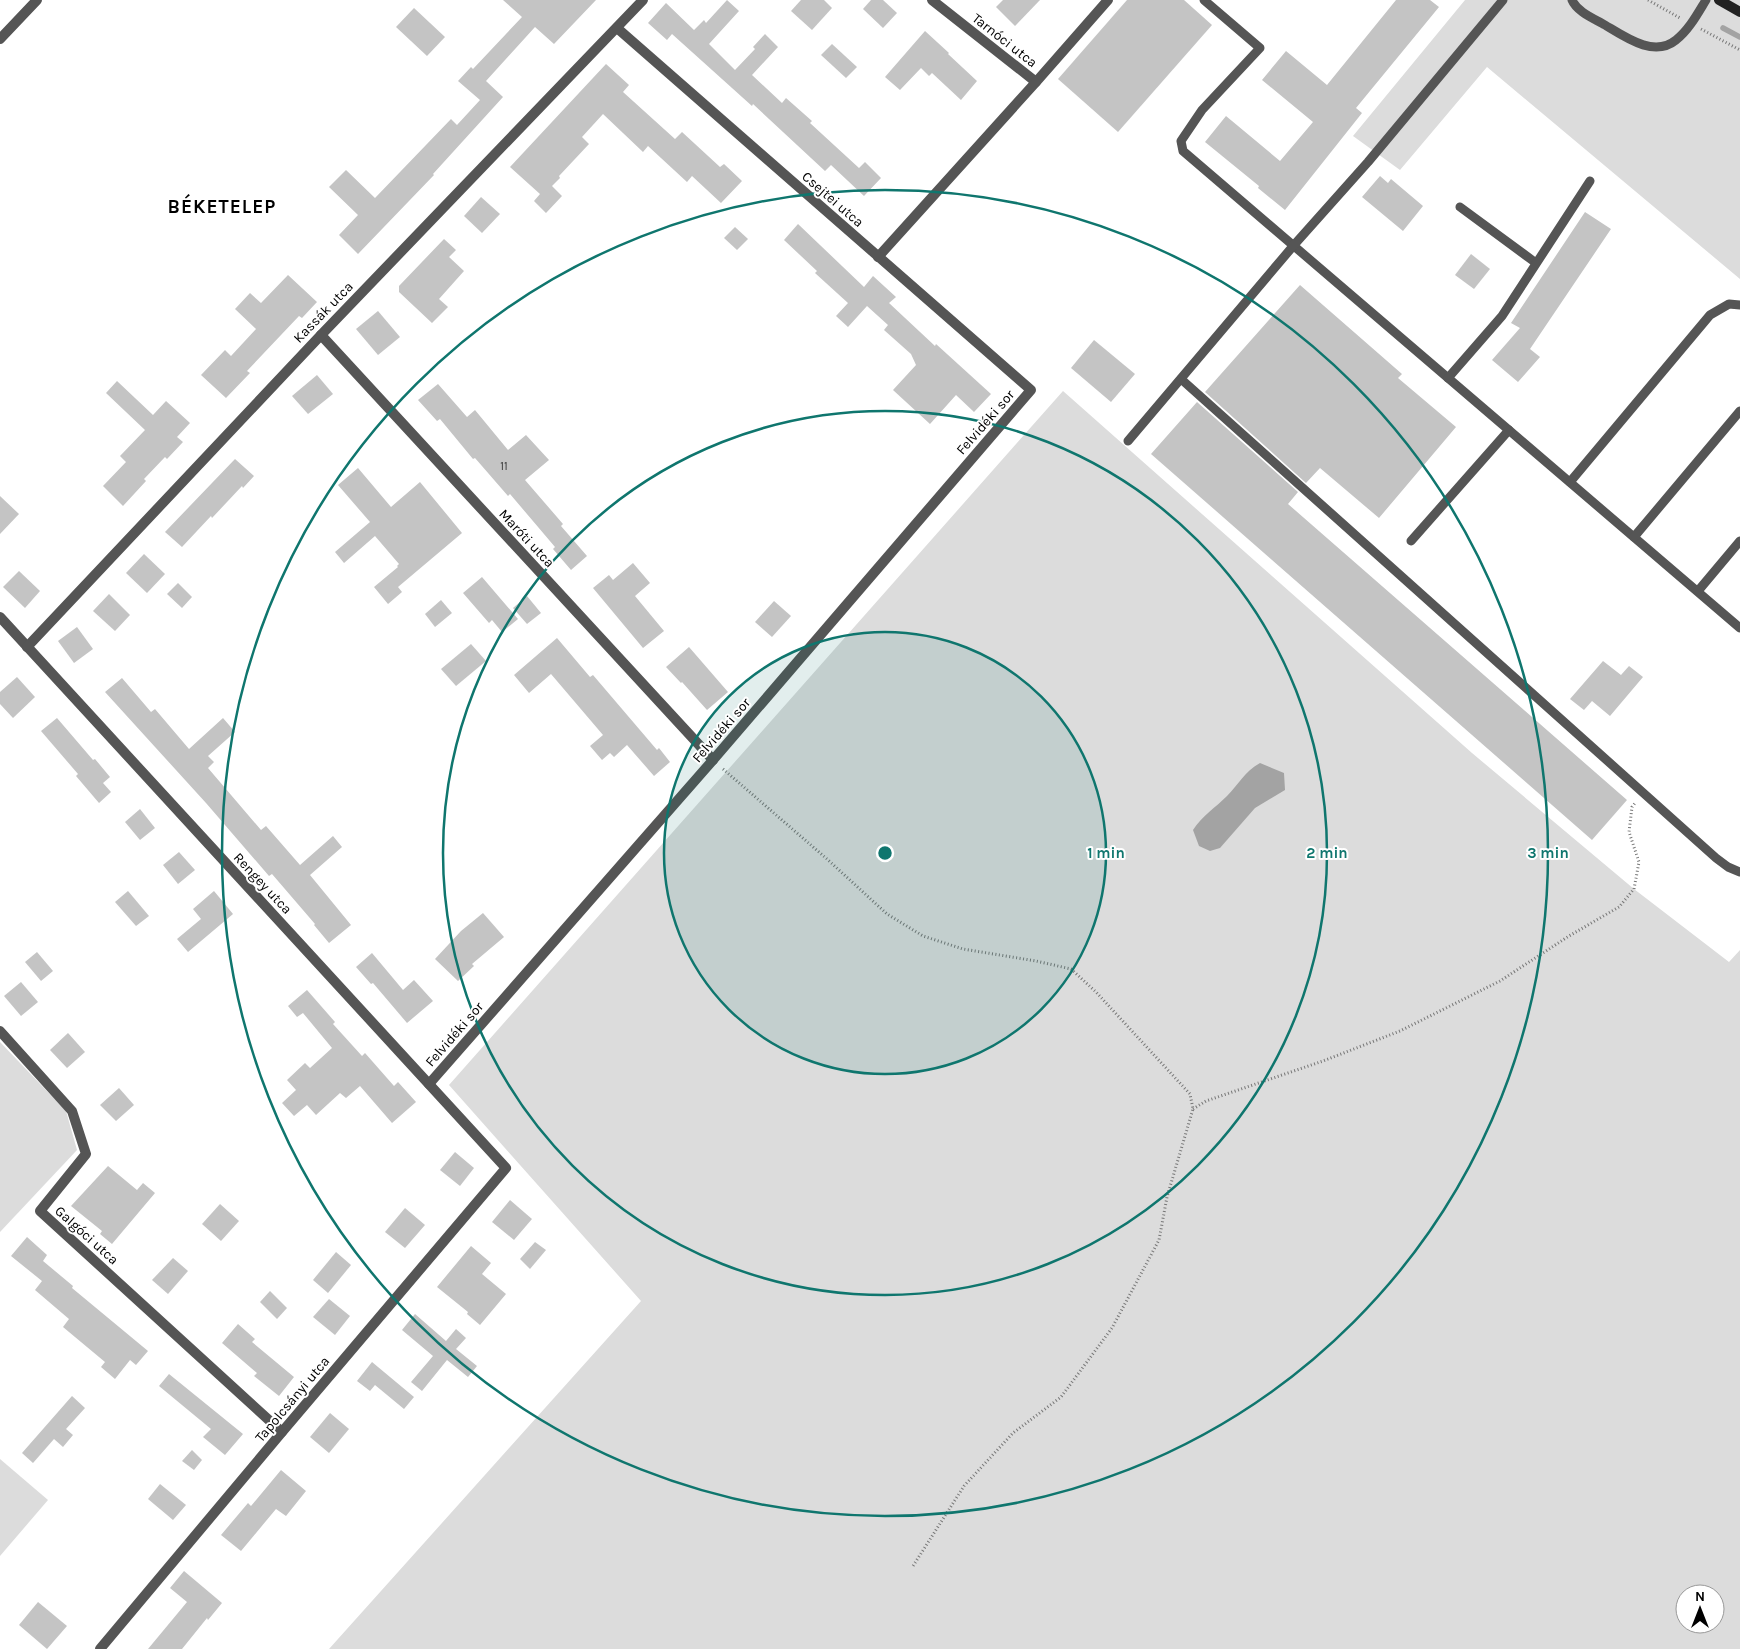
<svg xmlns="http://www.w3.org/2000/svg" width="1740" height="1649" font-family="Karla,sans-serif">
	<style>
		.green { fill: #dcdcdc; fill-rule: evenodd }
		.water { fill: #a3a3a3 }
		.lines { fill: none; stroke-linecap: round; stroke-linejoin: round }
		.stream { stroke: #a3a3a3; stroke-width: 5.5 }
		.building { fill: #c4c4c4 }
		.path { stroke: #777; stroke-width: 3; stroke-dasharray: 1 2.5; stroke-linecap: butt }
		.lane { stroke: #555; stroke-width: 9 }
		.street { stroke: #555; stroke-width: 10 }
		.secondary { stroke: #222; stroke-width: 10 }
		.ring { fill: none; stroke: #0f766e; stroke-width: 2.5 }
		.labels { text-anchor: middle; stroke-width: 4; stroke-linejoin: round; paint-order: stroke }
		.number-label { font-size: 11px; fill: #313131 }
		.street-label { font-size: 14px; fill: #000; stroke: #fff }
		.district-label { font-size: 19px; font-weight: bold; letter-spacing: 1px; fill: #000; stroke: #fff }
		.centre { fill: #0f766e; stroke: #fff; stroke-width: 2.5 }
		.ring-label { font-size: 15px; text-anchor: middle; font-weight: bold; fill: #0f766e; stroke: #fff; stroke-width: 4; stroke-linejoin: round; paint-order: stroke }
	</style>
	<rect width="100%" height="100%" fill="#fff"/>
	<g class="green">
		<path d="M1465,0H1740V279L1487,67L1400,170L1353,136Z"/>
		<path d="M1063,391L1472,753L1634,889L1729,962L1740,950V1649H329L641,1301L449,1085ZM1685,1594H1715V1624H1685Z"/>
		<path d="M0,1042L66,1111L77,1150L0,1232Z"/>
		<path d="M0,1459L48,1500L0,1556Z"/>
	</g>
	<path class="water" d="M1260,763L1284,773L1285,790L1255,808L1220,848L1210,851L1199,846L1193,830C1202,816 1215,808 1227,796C1239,784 1244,772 1260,763Z"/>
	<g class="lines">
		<path class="stream" d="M1723,28L1740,37"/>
	</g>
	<g class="building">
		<path d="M503,0H596L554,44L535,27L486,81L503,97L433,174L434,175L358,254L339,235L358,215L329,187L346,170L375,198L451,119L457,125L480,100L458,81L471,67L473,69L522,17Z"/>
		<path d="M727,0L739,11L709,44L735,70L755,49L753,47L765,34L778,47L752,75L782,103L786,98L812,121L810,123L859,168L865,162L881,178L864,196L831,165L825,171L753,104L752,106L672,34L667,40L648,23L666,3L694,30L704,20L706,23Z"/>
		<path d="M801,0H824L832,8L812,30L791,11Z"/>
		<path d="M871,0H883L897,13L883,28L863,9Z"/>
		<path d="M1003,0H1040L1015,26L996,7Z"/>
		<path d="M1127,0H1184L1212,25L1118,132L1058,79Z"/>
		<path d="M1396,0H1430L1439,7L1356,108L1362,113L1285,210L1258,188L1259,186L1205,142L1226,116L1280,161L1313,122L1262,80L1286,51L1327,85Z"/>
		<path d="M414,8L445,37L427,56L396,27Z"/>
		<path d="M925,31L949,53L948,54L977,81L961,100L932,73L929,76L921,68L900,90L885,77Z"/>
		<path d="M832,44L857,67L846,78L821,55Z"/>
		<path d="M606,64L629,85L623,92L675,139L682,132L720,167L724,164L742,181L721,203L692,176L687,182L648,146L643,152L603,114L582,137L589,144L559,176L560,178L552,186L562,196L546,213L534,201L540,194L510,167Z"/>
		<path d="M1380,176L1388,183L1391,179L1423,206L1403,231L1362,197Z"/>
		<path d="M481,197L500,214L482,233L464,216Z"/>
		<path d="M1585,212L1611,229L1530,349L1540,357L1518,382L1492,360L1520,328L1511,323Z"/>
		<path d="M798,224L864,287L873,276L896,297L889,303L935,346L936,344L991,394L974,412L956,395L930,424L893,390L916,365L911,354L884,330L888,325L867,306L848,327L836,316L848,303L815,273L817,271L784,240Z"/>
		<path d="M735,227L748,239L737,250L724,238Z"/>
		<path d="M444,239L456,250L449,257L464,271L439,299L448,307L432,323L399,292V286Z"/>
		<path d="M1471,254L1490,269L1474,289L1455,275Z"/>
		<path d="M288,275L317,302L302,318L299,316L247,371L250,373L226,398L201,375L225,350L231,356L256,329L235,309L250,293L261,303Z"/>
		<path d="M1300,285L1402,374L1398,378L1456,427L1379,518L1320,468L1306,483L1205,392Z"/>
		<path d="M378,311L400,337L378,355L356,329Z"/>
		<path d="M1094,340L1135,374L1111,402L1071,368Z"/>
		<path d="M317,375L333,394L308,414L292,396Z"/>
		<path d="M117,381L153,415L166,401L190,423L177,437L183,442L167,459L165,457L144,479L146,481L123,506L103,486L126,462L120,456L145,430L106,393Z"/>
		<path d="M438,384L467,417L475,410L508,450L526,435L549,460L525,480L563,524L561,526L587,556L571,570L553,549L555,547L510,494L508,496L475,458L473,459L440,419L437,421L418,400Z"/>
		<path d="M1197,402L1298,492L1288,504L1627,800L1592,840L1151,454Z"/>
		<path d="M235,459L254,476L243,488L242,486L212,518L211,516L182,547L165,532Z"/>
		<path d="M358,468L391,507L420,482L462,533L398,587L402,592L388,604L374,587L398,567L397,566L399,564L375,536L344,563L335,552L370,522L338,485Z"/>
		<path d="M0,496L19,514L0,534Z"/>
		<path d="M144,554L165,574L147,593L126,573Z"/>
		<path d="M633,563L650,583L635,596L664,631L643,648L593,588L609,575L613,580Z"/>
		<path d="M19,571L40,591L25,608L3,587Z"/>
		<path d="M482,577L518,619L502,632L492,620L489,623L463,593Z"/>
		<path d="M178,583L192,597L182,608L167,594Z"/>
		<path d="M109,594L130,615L115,631L93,611Z"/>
		<path d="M527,596L541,613L527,624L513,608Z"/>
		<path d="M441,600L452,613L435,627L425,614Z"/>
		<path d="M774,601L791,616L772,637L755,622Z"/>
		<path d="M77,627L93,649L74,663L58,641Z"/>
		<path d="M557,638L590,677L593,675L657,750L659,748L670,762L654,776L627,745L614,757L610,753L602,760L590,746L603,735L551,674L529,693L514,675Z"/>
		<path d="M471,644L486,661L456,686L441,669Z"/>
		<path d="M689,647L728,692L707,710L682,682L681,683L666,667Z"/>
		<path d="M1603,661L1621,675L1629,666L1643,677L1610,716L1592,701L1584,710L1570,699Z"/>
		<path d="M17,677L35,697L13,718L0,704V692Z"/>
		<path d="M122,678L151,712L155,709L189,749L223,718L235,732L208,756L214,762L208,768L261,830L266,826L300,865L333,836L342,847L310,875L351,925L329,943L314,925L315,924L272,874L269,876L206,803L105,692Z"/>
		<path d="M57,718L93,760L95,759L110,777L103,783L111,792L99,803L76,776L78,774L41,731Z"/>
		<path d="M140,809L155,828L140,840L125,822Z"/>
		<path d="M179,852L195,870L178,884L163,865Z"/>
		<path d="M128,891L149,916L136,926L115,902Z"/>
		<path d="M214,891L233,914L188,952L177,939L201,919L193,909Z"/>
		<path d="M483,913L504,937L472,964L474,966L458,981L435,959L461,931Z"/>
		<path d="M37,952L53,971L41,981L25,962Z"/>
		<path d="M372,953L403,990L414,980L433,1001L407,1023L373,983L371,984L356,967Z"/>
		<path d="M21,982L38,1002L21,1016L4,996Z"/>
		<path d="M307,990L335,1022L333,1024L362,1056L365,1053L394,1086L398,1082L416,1102L392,1123L360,1086L346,1098L340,1093L316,1115L307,1105L294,1116L282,1103L296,1090L287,1080L305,1063L310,1068L332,1048L303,1013L297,1017L288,1006Z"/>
		<path d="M68,1033L85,1052L67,1068L50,1050Z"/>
		<path d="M119,1088L134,1105L116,1121L100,1105Z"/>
		<path d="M455,1152L474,1168L460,1186L440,1170Z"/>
		<path d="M108,1166L137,1190L143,1183L155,1193L112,1244L100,1234L102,1231L71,1206Z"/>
		<path d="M510,1200L532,1219L514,1240L492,1222Z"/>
		<path d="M220,1204L239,1221L221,1241L202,1224Z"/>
		<path d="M405,1208L425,1225L405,1248L385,1232Z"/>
		<path d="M27,1237L47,1255L43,1261L73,1286L72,1288L148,1351L136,1365L130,1360L115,1379L101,1367L105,1362L63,1327L69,1319L35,1290L42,1281L11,1256Z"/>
		<path d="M535,1242L546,1250L530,1269L520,1259Z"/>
		<path d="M471,1246L491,1263L482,1274L506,1294L480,1325L467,1314L468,1312L437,1287Z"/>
		<path d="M336,1252L351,1265L328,1293L313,1280Z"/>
		<path d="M173,1258L188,1271L168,1294L152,1280Z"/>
		<path d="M270,1291L287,1308L277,1319L260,1302Z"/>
		<path d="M329,1299L350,1316L335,1335L313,1317Z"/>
		<path d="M415,1314L446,1341L456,1329L466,1338L456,1349L477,1366L468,1377L447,1360L422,1391L411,1382L433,1356L402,1330Z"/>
		<path d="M238,1324L255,1339L252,1342L294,1377L279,1396L254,1376L257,1373L222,1343Z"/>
		<path d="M372,1362L414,1397L404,1409L375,1385L370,1391L357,1381Z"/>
		<path d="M169,1374L243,1434L225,1455L203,1437L211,1429L159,1386Z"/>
		<path d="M72,1396L85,1408L66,1429L73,1435L63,1447L54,1439L33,1463L22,1453Z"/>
		<path d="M330,1413L349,1429L329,1453L310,1437Z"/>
		<path d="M192,1450L202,1460L194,1470L182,1461Z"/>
		<path d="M281,1470L306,1491L286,1516L276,1509L241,1551L221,1535L248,1503L251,1506Z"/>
		<path d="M160,1484L186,1505L173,1520L148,1499Z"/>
		<path d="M184,1571L222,1603L208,1620L207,1618L182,1649H148L187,1602L170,1588Z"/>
		<path d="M38,1602L67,1626L47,1649L19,1625Z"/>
	</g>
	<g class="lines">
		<g class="path">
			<path d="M1648,0L1680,18"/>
			<path d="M1701,29L1740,50"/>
			<path d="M723,769L827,859L887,914L923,936L963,949L1036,961L1071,969L1096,992L1190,1094L1193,1109L1167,1197L1159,1240L1112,1328L1061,1397L1013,1433L964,1486L913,1566"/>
			<path d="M1193,1109L1206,1101L1323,1061L1400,1031L1500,981L1569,936L1619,907L1634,889L1639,862L1629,832L1632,807L1635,803"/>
		</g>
		<g class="lane">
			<path d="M1204,0L1260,48L1202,110L1181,141L1183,151L1740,628"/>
			<path d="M1572,0C1577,12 1595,19 1605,25C1625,37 1654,58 1676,40C1689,30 1698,13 1706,0"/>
			<path d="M1460,207L1536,263"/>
			<path d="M1448,378L1502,316L1590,181"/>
			<path d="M1181,379L1716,858L1728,867L1740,872"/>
			<path d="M1128,441L1294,245L1368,162L1503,0"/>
			<path d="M1570,482L1710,315L1729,304L1740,305"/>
			<path d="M1634,537L1740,411"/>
			<path d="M1411,541L1509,430"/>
			<path d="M1698,591L1740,541"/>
		</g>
		<g class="street">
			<path d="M932,0L1036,82"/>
			<path d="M0,39L37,0"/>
			<path d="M878,257L1036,82L1108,0"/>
			<path d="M321,335L713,760"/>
			<path d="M0,617L506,1168L282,1432L100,1649"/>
			<path d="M27,647L321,335L643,0"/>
			<path d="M0,1031L72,1111L86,1154L40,1211L282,1432"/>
			<path d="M429,1084L713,760L1031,390L617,28"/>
		</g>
		<path class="secondary" d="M1719,0L1740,12"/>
	</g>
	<circle cx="885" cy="853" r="221" fill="#0f766e" fill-opacity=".12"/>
	<g class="ring">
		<circle cx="885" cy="853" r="221"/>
		<circle cx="885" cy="853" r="442"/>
		<circle cx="885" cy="853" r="663"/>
	</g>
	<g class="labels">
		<g class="number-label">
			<text x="504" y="470">11</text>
		</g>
		<g class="street-label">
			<text transform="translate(1005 40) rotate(38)" y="5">Tarnóci utca</text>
			<text transform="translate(833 199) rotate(41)" y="5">Csejtei utca</text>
			<text transform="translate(323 312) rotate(-46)" y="5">Kassák utca</text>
			<text transform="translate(985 422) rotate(-49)" y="5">Felvidéki sor</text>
			<text transform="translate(527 538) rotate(47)" y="5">Maróti utca</text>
			<text transform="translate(721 730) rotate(-49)" y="5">Felvidéki sor</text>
			<text transform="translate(263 883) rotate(47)" y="5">Rengey utca</text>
			<text transform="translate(454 1034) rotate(-49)" y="5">Felvidéki sor</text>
			<text transform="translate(87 1235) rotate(42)" y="5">Galgóci utca</text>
			<text transform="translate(292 1399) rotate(-50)" y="5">Tapolcsányi utca</text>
		</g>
		<g class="district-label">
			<text x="222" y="213">BÉKETELEP</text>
		</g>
	</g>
	<circle cx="885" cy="853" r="8" class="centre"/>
	<g class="ring-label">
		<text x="1106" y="858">1 min</text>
		<text x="1327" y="858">2 min</text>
		<text x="1548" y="858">3 min</text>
	</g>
	<g transform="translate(1700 1609)"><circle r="24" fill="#ffffff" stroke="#999999"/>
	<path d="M0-4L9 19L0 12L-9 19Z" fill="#000000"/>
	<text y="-8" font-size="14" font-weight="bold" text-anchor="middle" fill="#000000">N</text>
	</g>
</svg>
